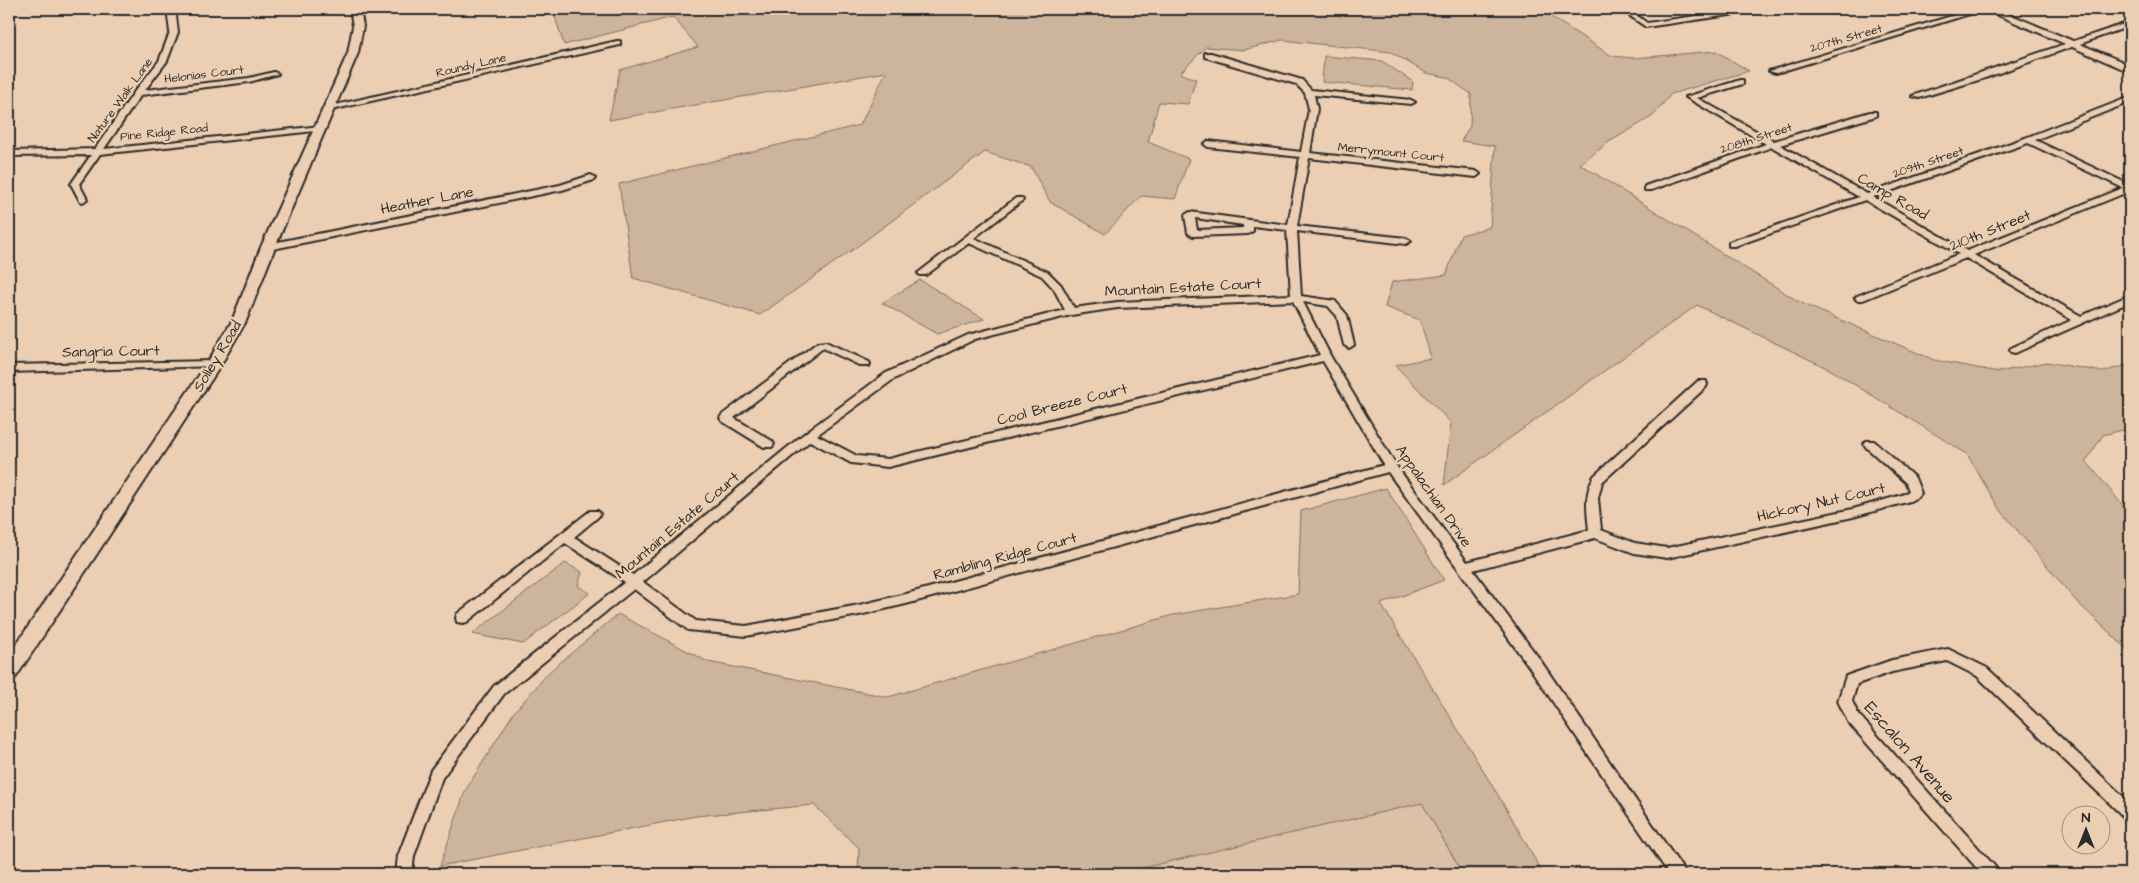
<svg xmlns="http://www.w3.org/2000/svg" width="2139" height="883" font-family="'Architects Daughter',sans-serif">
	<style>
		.built { fill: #dcc1a7 }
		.green { fill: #cdb49c; stroke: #7c7064 }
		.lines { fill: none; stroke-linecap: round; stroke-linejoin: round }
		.street-casing { stroke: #2b2b2b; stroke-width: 4 }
		.secondary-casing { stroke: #2b2b2b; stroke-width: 4 }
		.street { fill: #eccfb2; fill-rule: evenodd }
		.secondary { fill: #eccfb2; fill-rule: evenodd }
		.labels { text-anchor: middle; stroke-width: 4.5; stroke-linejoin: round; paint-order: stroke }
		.far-street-label { font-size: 12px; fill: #2b2b2b; stroke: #eccfb2 }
		.street-label { font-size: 15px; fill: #2b2b2b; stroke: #eccfb2 }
		.near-street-label { font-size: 18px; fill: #2b2b2b; stroke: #eccfb2 }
	</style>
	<rect width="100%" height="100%" fill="#eccfb2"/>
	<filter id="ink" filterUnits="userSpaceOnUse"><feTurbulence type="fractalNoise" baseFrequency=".02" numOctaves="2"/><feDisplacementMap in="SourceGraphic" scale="10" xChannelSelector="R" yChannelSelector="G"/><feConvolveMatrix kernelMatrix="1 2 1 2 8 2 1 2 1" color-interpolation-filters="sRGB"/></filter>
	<g filter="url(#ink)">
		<path class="built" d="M1422,803L1463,874H1116Z"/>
		<g class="green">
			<path d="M558,9H1539L1612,56L1634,58L1716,51L1749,71L1671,94L1653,116L1609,142L1580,164L1801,303L1934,360L1999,372L2047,362L2103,372L2130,364V428L2103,435L2086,461L2130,514V652L2075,600L1998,507L1967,454L1831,370L1697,305L1444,485L1451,423L1395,365L1431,358L1420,320L1385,307L1392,282L1446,275L1461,235L1490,227L1495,146L1461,141L1470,126L1471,94L1447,77L1426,73L1391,52L1282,40L1244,50L1206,47L1180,73L1196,79L1188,104L1159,102L1148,142L1189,159L1175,199L1141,196L1105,234L1050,202L1031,167L985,152L855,248L760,315L633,278L619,184L860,125L886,72L609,120L620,70L698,47L673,17L564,45L553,11Z"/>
			<path d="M1324,56L1382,61L1413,82L1412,90L1322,82Z"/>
			<path d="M920,280L984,319L937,334L882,303Z"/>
			<path d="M1386,488L1444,580L1381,604L1509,813L1543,874H1463L1422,803L1116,874H858L859,848L814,805L696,816L440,866L465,791L514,712L550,671L618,614L708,662L888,697L1173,615L1298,594L1301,511Z"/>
			<path d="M565,563L582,572L578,586L590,593L523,644L472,634Z"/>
		</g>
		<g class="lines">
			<defs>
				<g id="street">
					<path d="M167,9H175L178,32L167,61L145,90L249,78L274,72L278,74L249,82L141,95L104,149L321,126L325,128L324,130L100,154L79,184L87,199L83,202L80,201L71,184L91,155L9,156V151L95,149L135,91L159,61L170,32Z"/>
					<path d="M1620,9H1628L1647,23L1745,9H1762L1758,11L1646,27Z"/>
					<path d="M1975,9H1986L1776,73L1769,71Z"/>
					<path d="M2130,22V26L1982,79L1919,98L1912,96Z"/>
					<path d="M617,41H620V45L331,110L327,108L331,106Z"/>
					<path d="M1205,53H1211L1302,80L1311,90L1411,100L1415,102L1411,104L1314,95L1317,109L1310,153L1476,171L1480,174L1476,177L1309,158L1297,226L1406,238L1411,241L1406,244L1297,231L1301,296L1335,301L1347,315L1354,345L1349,348L1344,345L1337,316L1328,306L1303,302L1331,357L1395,464L1467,562L1589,530C1587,511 1584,494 1594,476L1698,381H1706L1707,384L1706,387L1602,482L1598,498L1601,530L1635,543L1667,548L1853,509L1902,495L1909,491L1906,483L1866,447L1864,444L1866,441H1874L1915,478L1921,493L1919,496L1910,501L1853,517L1667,558L1634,553L1595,538L1473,570L1538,657L1686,874H1669L1528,665L1388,472L906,604L859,615L746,636L688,630L634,589L504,694L442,778L414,856L412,874H396L398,856L431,770L494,686L625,582L565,543L467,622L462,623L457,622L456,618L457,614L590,511H598L600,514L598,517L574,537L633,575L805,433L886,373L968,335L1065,310L1054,289L1042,276L969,243L926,275H920L918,273L1016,198H1022L1023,200L974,238L1048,272L1061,285L1074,308L1117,302L1291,295L1287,230L1253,226V231L1248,234L1193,236L1188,233L1185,215L1190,212L1288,225L1300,157L1208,147L1204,144L1208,141L1301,152L1309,109L1305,93L1296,84L1205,57ZM1195,218L1243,225V228L1197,230ZM1293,301L1320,355L888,459L857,456L817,435L894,379L975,339L1071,315L1117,308ZM1323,361L1384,465L906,594L859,605L746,626L696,621L643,582L810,441L851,463L888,467Z"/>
					<path d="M1740,80H1743V84L1697,98L1774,141L1870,112H1876V116L1780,145L1867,194L2025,138L2130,97V102L2035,140L2130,185V191L1974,255L2081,316L2130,295V302L2015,353L2011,352L2010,350L2011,348L2072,320L1966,258L1863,300H1857L1855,298L1857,296L1959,254L1865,200L1735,246H1729V242L1859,197L1772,147L1651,190H1645V186L1766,144L1686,97ZM2028,143L2123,188L1967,251L1873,197Z"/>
					<path d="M591,175L595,178L594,180L562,190L268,250L263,247L268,244L560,185Z"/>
					<path d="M826,342L869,362L870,364L869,366H861L823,348L734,418L772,441L774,444L772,447H764L722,421L720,418L722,415L817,343Z"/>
					<path d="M214,361L219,364L218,366L9,372V365Z"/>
					<path d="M1948,649L1987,668L2130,803V820L2125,818L1977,676L1947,661L1892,672L1857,684L1852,701L1858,714L1997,869L2000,874H1982L1848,722L1838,701L1846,676L1892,660Z"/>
				</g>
				<g id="secondary">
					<path d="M350,9H360L363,26L358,53L275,247L246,321L219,368L16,677L9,679V655L208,362L232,321L261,247L348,53L353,26Z"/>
					<path d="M1984,9H1997L2130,65V72Z"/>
				</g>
			</defs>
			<use href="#street" class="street-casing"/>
			<use href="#secondary" class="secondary-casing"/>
			<use href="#street" class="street"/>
			<use href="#secondary" class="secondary"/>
		</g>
	</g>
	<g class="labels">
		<g class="far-street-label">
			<text transform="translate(1846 38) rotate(-16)" y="4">207th Street</text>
			<text transform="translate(471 65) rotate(-13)" y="4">Roundy Lane</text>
			<text transform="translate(204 74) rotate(-7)" y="4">Helonias Court</text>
			<text transform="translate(120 100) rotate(-54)" y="4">Nature Walk Lane</text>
			<text transform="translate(164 132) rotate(-6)" y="4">Pine Ridge Road</text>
			<text transform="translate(1756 138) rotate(-18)" y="4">208th Street</text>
			<text transform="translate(1391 152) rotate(6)" y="4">Merrymount Court</text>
			<text transform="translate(1928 162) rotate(-19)" y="4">209th Street</text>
		</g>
		<g class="street-label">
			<text transform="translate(1893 196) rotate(30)" y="5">Camp Road</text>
			<text transform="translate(427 200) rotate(-11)" y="5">Heather Lane</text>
			<text transform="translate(1990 230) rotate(-22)" y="5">210th Street</text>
			<text transform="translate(1183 287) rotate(-3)" y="5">Mountain Estate Court</text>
			<text transform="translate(111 351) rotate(-1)" y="5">Sangria Court</text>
			<text transform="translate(217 356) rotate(-59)" y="5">Solley Road</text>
			<text transform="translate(1062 404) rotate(-14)" y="5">Cool Breeze Court</text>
			<text transform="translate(1434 496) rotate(55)" y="5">Appalachian Drive</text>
			<text transform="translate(1821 502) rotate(-13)" y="5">Hickory Nut Court</text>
			<text transform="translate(677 525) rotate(-40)" y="5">Mountain Estate Court</text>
			<text transform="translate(1005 556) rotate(-15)" y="5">Rambling Ridge Court</text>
		</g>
		<g class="near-street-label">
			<text transform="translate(1910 752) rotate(49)" y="6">Escalon Avenue</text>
		</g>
	</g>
	<rect width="2139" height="883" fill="none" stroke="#eccfb2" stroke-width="30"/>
	<rect x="15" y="15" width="2109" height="853" fill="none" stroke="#2b2b2b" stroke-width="2" filter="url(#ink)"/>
	<g transform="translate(2086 830)"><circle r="24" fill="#eccfb2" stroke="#9f8d7c"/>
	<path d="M0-4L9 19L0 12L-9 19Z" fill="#2b2b2b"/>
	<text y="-8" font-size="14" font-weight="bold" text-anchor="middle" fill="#2b2b2b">N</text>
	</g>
</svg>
